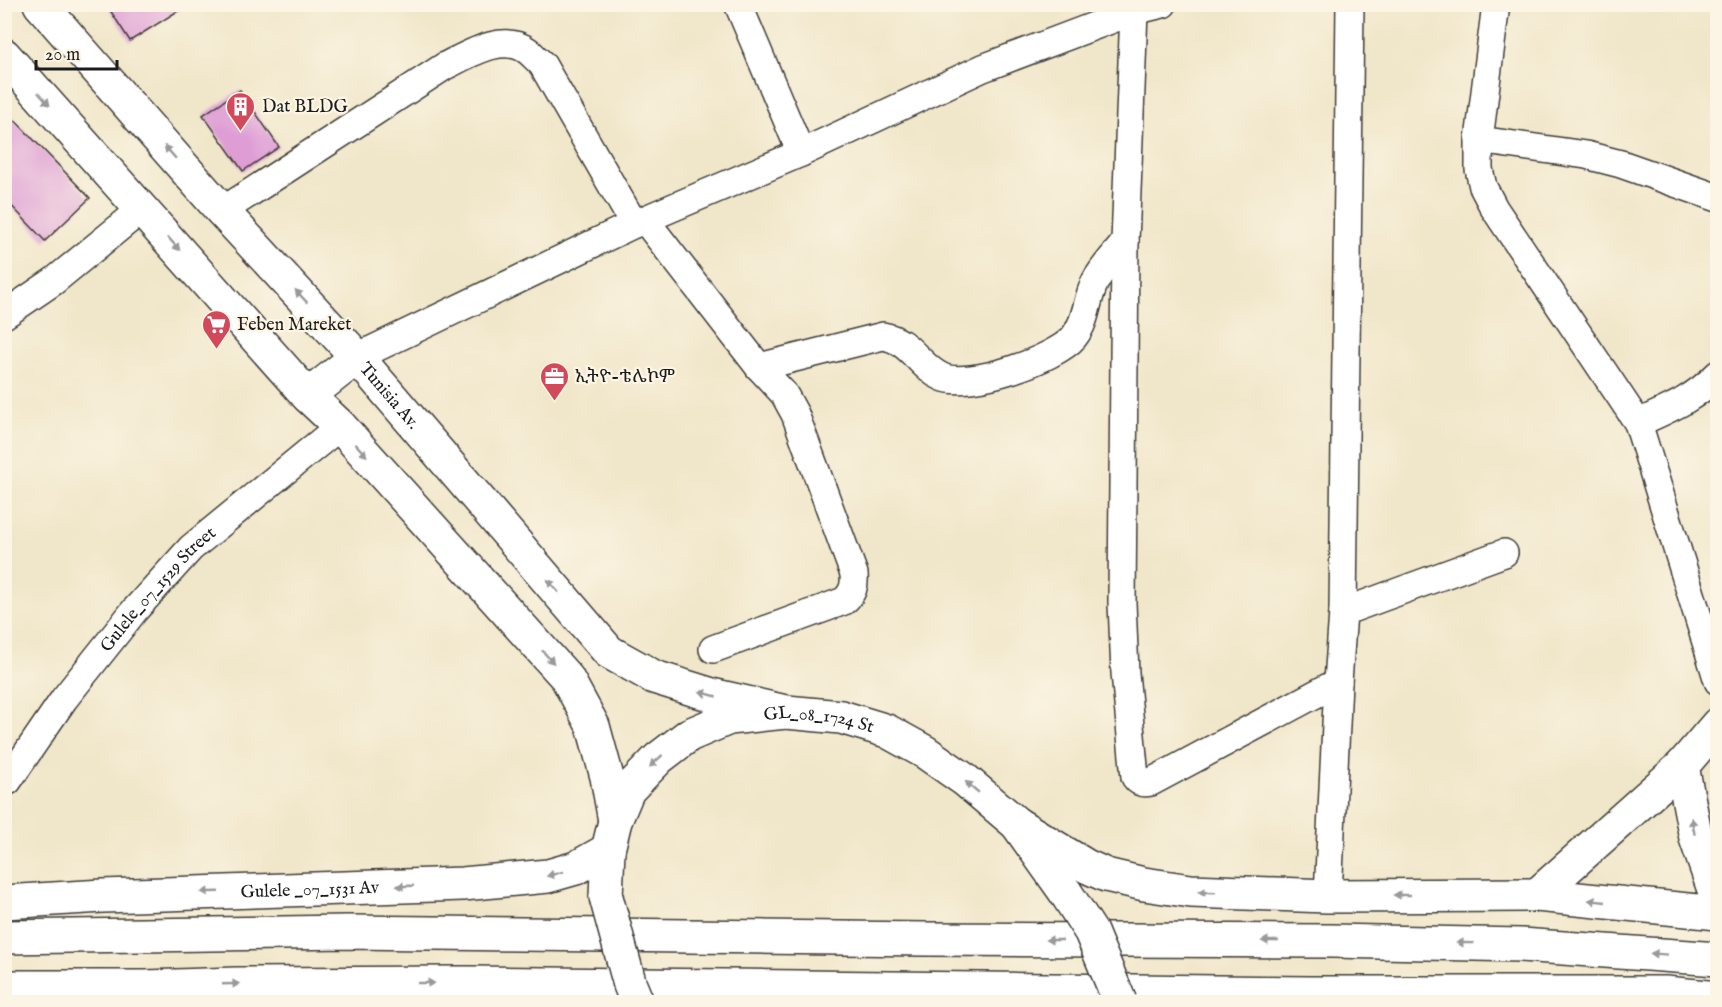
<svg xmlns="http://www.w3.org/2000/svg" width="1722" height="1007" font-family="'IM FELL English','Noto Serif Ethiopic',serif">
	<style>
		.building { fill: #de9ed5 }
		.lines { fill: none; stroke-linecap: round; stroke-linejoin: round }
		.street-casing { stroke: #3c3a36; stroke-width: 30 }
		.secondary-casing { stroke: #3c3a36; stroke-width: 36 }
		.primary-casing { stroke: #3c3a36; stroke-width: 36 }
		.highway-casing { stroke: #3c3a36; stroke-width: 36 }
		.street { stroke: #fff; stroke-width: 27 }
		.secondary { stroke: #fff; stroke-width: 33 }
		.primary { stroke: #fff; stroke-width: 33 }
		.highway { stroke: #fff; stroke-width: 33 }
		.primary-bridge-casing { stroke: #3c3a36; stroke-width: 36; stroke-linecap: butt }
		.primary-bridge { stroke: #fff; stroke-width: 33 }
		.oneway { fill: #999 }
		.labels { text-anchor: middle; stroke-width: 4.5; stroke-linejoin: round; paint-order: stroke }
		.poi-label { font-size: 18px; fill: #1c1c1c; stroke: #fcf5e5; text-anchor: start }
		.street-label { font-size: 18px; fill: #1c1c1c; stroke: #fcf5e5 }
	</style>
	<rect width="100%" height="100%" fill="#fcf5e5"/>
	<filter id="ink" filterUnits="userSpaceOnUse"><feTurbulence type="fractalNoise" baseFrequency=".0167" numOctaves="2"/><feDisplacementMap in="SourceGraphic" scale="12" xChannelSelector="R" yChannelSelector="G"/><feConvolveMatrix kernelMatrix="1 2 1 2 8 2 1 2 1" color-interpolation-filters="sRGB"/></filter>
	<filter id="wash" filterUnits="userSpaceOnUse"><feTurbulence type="fractalNoise" baseFrequency=".008" numOctaves="4" result="noise"/><feDisplacementMap in="SourceGraphic" scale="24" xChannelSelector="R" yChannelSelector="G"/><feGaussianBlur stdDeviation="1.35" result="paint"/><feColorMatrix in="noise" values="0 0 0 0 0 0 0 0 0 0 0 0 0 0 0 0 0 1.4 0 .05"/><feComposite in="paint" operator="in"/></filter>
	<g filter="url(#wash)">
		<rect width="100%" height="100%" fill="#f0e6c9"/>
		<g id="blocks">
			<g class="building">
				<path d="M106,4H189L130,41Z"/>
				<path d="M240,90L279,147L243,171L203,115Z"/>
				<path d="M4,109L90,198L45,241L4,198Z"/>
			</g>
		</g>
	</g>
	<g filter="url(#ink)">
		<use href="#blocks" fill-opacity="0" stroke="#3c3a36" stroke-width="1.5"/>
		<g class="lines">
			<defs>
				<g id="street">
					<path d="M738,4L801,153"/>
					<path d="M1496,4L1479,140V169L1483,187L1494,208L1638,423L1718,681"/>
					<path d="M1134,11L1125,242L1122,603L1125,673L1135,777C1139,783 1143,784 1151,782L1338,682"/>
					<path d="M1479,140L1586,155L1621,164L1718,198"/>
					<path d="M222,211L445,66C468,55 503,32 528,51C533,55 537,60 542,64L634,224"/>
					<path d="M645,220L759,367L784,394L795,414L854,574C855,586 853,593 844,601L713,649"/>
					<path d="M4,315L54,281L142,209"/>
					<path d="M357,357L634,224L801,153L983,68L1134,11L1163,4"/>
					<path d="M759,367L883,336C910,340 919,367 942,377C969,389 1056,359 1074,337C1087,321 1086,300 1095,282C1102,268 1116,254 1125,242"/>
					<path d="M1638,423C1669,409 1694,399 1718,374"/>
					<path d="M1343,612L1504,553"/>
					<path id="s1" d="M4,782L8,781L64,699L134,611L191,548L340,426"/>
					<path d="M1328,896L1338,682L1343,612L1350,4"/>
				</g>
				<path id="secondary" d="M1537,895L1682,766L1718,724"/>
				<g id="primary">
					<path id="s2" d="M40,4L222,211L357,357L609,652L654,677L712,695L786,712"/>
					<path d="M4,55L308,396L340,426L567,678L593,726L607,777L615,821"/>
					<path d="M308,396L357,357"/>
					<path d="M1682,766L1696,838L1718,901"/>
					<path d="M1017,824L1086,866L1106,875L1144,884L1191,891L1328,896L1537,895L1718,913"/>
					<path id="s3" d="M606,897L608,850L615,821L628,790L659,758L689,735L729,718L786,712L841,717L887,731L925,752L965,780L1017,824L1066,893"/>
					<path id="s4" d="M4,902L103,896L463,884L548,876L576,868L608,850"/>
				</g>
				<g id="highway">
					<path d="M4,937L348,932L926,939L1332,941L1521,945L1718,959"/>
					<path d="M4,987H145L237,984L466,983L1310,993H1665L1718,998"/>
				</g>
			</defs>
			<use href="#street" class="street-casing"/>
			<use href="#secondary" class="secondary-casing"/>
			<use href="#primary" class="primary-casing"/>
			<use href="#highway" class="highway-casing"/>
			<use href="#street" class="street"/>
			<use href="#secondary" class="secondary"/>
			<use href="#primary" class="primary"/>
			<use href="#highway" class="highway"/>
			<defs>
				<g id="primary-bridge">
					<path d="M1066,893L1091,932L1120,1002"/>
					<path d="M606,897L630,985L637,1002"/>
				</g>
			</defs>
			<use href="#primary-bridge" class="primary-bridge-casing"/>
			<use href="#primary-bridge" class="primary-bridge"/>
		</g>
		<defs><path id="oneway-solid" d="M-6-.8H1V-3.2L6.5 0L1 3.2V.8H-6Z" transform="scale(1.5)"/></defs>
		<g class="oneway">
			<use href="#oneway-solid" transform="translate(44 99) rotate(48)"/>
			<use href="#oneway-solid" transform="translate(170 152) rotate(-131)"/>
			<use href="#oneway-solid" transform="translate(174 244) rotate(48)"/>
			<use href="#oneway-solid" transform="translate(301 296) rotate(-133)"/>
			<use href="#oneway-solid" transform="translate(361 450) rotate(48)"/>
			<use href="#oneway-solid" transform="translate(553 586) rotate(-131)"/>
			<use href="#oneway-solid" transform="translate(548 657) rotate(48)"/>
			<use href="#oneway-solid" transform="translate(708 694) rotate(-164)"/>
			<use href="#oneway-solid" transform="translate(656 761) rotate(137)"/>
			<use href="#oneway-solid" transform="translate(972 787) rotate(-140)"/>
			<use href="#oneway-solid" transform="translate(1693 826) rotate(-101)"/>
			<use href="#oneway-solid" transform="translate(555 874) rotate(165)"/>
			<use href="#oneway-solid" transform="translate(405 886) rotate(178)"/>
			<use href="#oneway-solid" transform="translate(210 892) rotate(178)"/>
			<use href="#oneway-solid" transform="translate(1207 892) rotate(-178)"/>
			<use href="#oneway-solid" transform="translate(1402 895) rotate(180)"/>
			<use href="#oneway-solid" transform="translate(1597 901) rotate(-174)"/>
			<use href="#oneway-solid" transform="translate(1054 940) rotate(-180)"/>
			<use href="#oneway-solid" transform="translate(1270 941) rotate(180)"/>
			<use href="#oneway-solid" transform="translate(1465 943) rotate(-179)"/>
			<use href="#oneway-solid" transform="translate(1659 954) rotate(-176)"/>
			<use href="#oneway-solid" transform="translate(426 983)"/>
			<use href="#oneway-solid" transform="translate(231 984) rotate(-2)"/>
		</g>
	</g>
	<defs>
		<symbol id="building-pin" viewBox="-11 -11 22 30"><path d="M0 17L-7.5 6A9.5 9.5 0 1 1 7.5 6Z" fill="#d1495b" stroke="#fcf5e5"/><path d="M-4-6H4V6H1V3H-1V6H-4ZM-2.5-4.3h1.7v1.8h-1.7ZM.8-4.3h1.7v1.8H.8ZM-2.5-1h1.7V.8h-1.7ZM.8-1h1.7V.8H.8Z" fill="#fff"/></symbol>
		<symbol id="supermarket-pin" viewBox="-11 -11 22 30"><path d="M0 17L-7.5 6A9.5 9.5 0 1 1 7.5 6Z" fill="#d1495b" stroke="#fcf5e5"/><path d="M-6-5.5h2.5l.6 2H6L4.5 2H-2.5L-4.4-4H-6ZM-1.5 3.2a1.3 1.3 0 1 0 .1 0ZM3 3.2a1.3 1.3 0 1 0 .1 0Z" fill="#fff"/></symbol>
		<symbol id="office-pin" viewBox="-11 -11 22 30"><path d="M0 17L-7.5 6A9.5 9.5 0 1 1 7.5 6Z" fill="#d1495b" stroke="#fcf5e5"/><path d="M-6-3h4V-5.5h4V-3h4V5H-6ZM-1-4.5V-3h2v-1.5ZM-6 0V1H6V0Z" fill="#fff"/></symbol>
	</defs>
	<g fill-rule="evenodd">
		<use href="#building-pin" x="224" y="90" width="33" height="45"/>
		<use href="#supermarket-pin" x="200" y="308" width="33" height="45"/>
		<use href="#office-pin" x="538" y="360" width="33" height="45"/>
	</g>
	<g class="labels">
		<g class="poi-label">
			<text x="262" y="112">Dat BLDG</text>
			<text x="237" y="330">Feben Mareket</text>
			<text x="575" y="382">ኢትዮ-ቴሌኮም</text>
		</g>
		<g class="street-label">
			<text dy="6" stroke="none"><textPath href="#s2" startOffset="525">Tunisia Av.</textPath></text>
			<text dy="6" stroke="none"><textPath href="#s1" startOffset="248">Gulele_07_1529 Street</textPath></text>
			<text dy="6" stroke="none"><textPath href="#s3" startOffset="327">GL_08_1724 St</textPath></text>
			<text dy="6" stroke="none"><textPath href="#s4" startOffset="306">Gulele _07_1531 Av</textPath></text>
		</g>
	</g>
	<rect width="1722" height="1007" fill="none" stroke="#fcf5e5" stroke-width="24"/>
	<path d="M36 60v9h81v-9" fill="none" stroke="#1c1c1c" stroke-width="3"/>
	<text x="45" y="60" font-size="18" fill="#1c1c1c" stroke="#fcf5e5" stroke-width="4.5" paint-order="stroke">20 m</text>
</svg>
